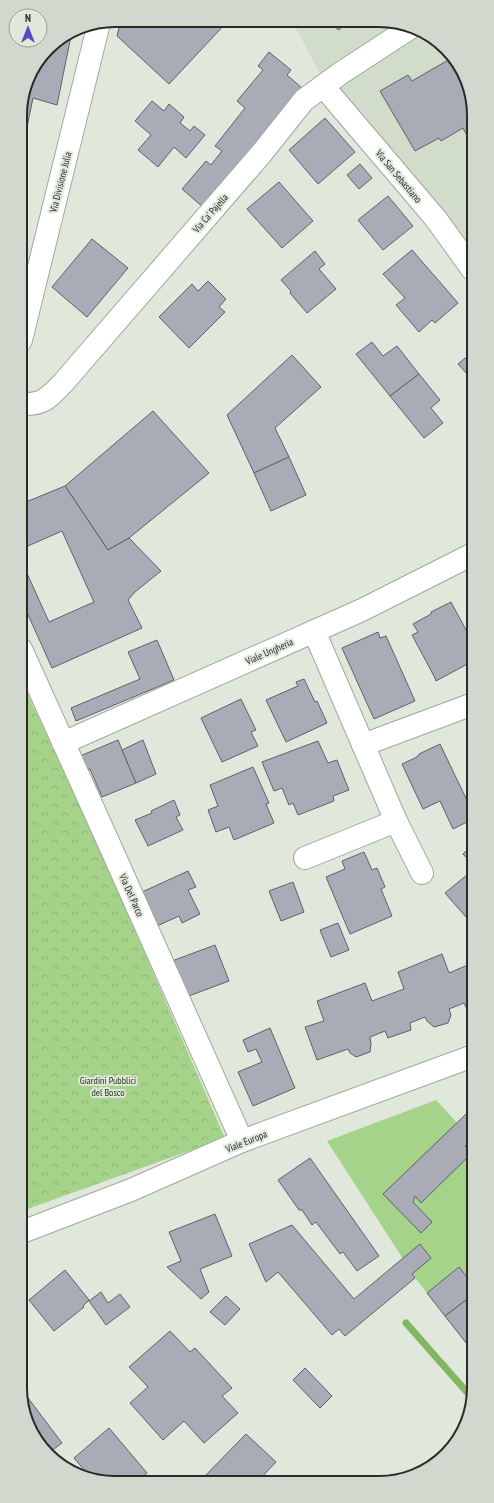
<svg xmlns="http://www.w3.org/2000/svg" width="494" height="1503" font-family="'PT Sans Narrow',sans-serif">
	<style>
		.built { fill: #d1ddca }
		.park { fill: url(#park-crowns) }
		.pitch { fill: #a6d38a }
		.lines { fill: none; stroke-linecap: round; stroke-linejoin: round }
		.stream { stroke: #82b660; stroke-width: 7 }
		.building { fill: #a9abb7; stroke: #5f606b }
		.minor-casing { stroke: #a0a79c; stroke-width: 24 }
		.minor { stroke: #fff; stroke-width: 22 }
		.labels { text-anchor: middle; stroke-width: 4; stroke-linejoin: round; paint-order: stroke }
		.street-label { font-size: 10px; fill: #292b27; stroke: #e0e8dc }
		.park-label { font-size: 10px; fill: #223714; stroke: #e0e8dc }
		.rim { fill: none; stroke: #292b27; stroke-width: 2 }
	</style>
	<defs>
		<pattern id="park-crowns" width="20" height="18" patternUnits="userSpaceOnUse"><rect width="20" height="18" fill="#a6d38a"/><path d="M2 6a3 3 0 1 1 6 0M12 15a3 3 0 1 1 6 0" fill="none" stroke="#8fb577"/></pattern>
	</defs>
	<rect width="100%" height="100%" fill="#e0e8dc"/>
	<path class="built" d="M292,21L398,22L446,48L472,97V272L325,83Z"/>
	<path class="park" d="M21,680L92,832L225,1138L22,1211Z"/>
	<path class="pitch" d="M436,1100L473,1140L474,1353L416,1279L327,1141Z"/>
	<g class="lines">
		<path class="stream" d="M406,1323L473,1399"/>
	</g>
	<g class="building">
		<path d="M121,20L228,21L169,84L117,36Z"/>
		<path d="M332,21L350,22L338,30Z"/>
		<path d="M72,31L57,105L33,98L25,137L20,133V109L30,73L52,44Z"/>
		<path d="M269,52L291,70L287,75L303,89L204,208L182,189L206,161L211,165L222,151L215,146L245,108L237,101L263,70L258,66Z"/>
		<path d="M449,53L472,97V145L463,128L441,141L439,138L415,151L380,91L408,75L412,81L450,59L447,54Z"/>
		<path d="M152,101L164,111L169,104L184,117L180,123L190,131L194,126L205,135L186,158L174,147L158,167L138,150L151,135L135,121Z"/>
		<path d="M325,118L355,152L318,184L289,150Z"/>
		<path d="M360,164L372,178L359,189L347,175Z"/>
		<path d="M279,182L313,221L282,248L247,209Z"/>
		<path d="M388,196L413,226L383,250L358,220Z"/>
		<path d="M92,239L128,268L87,317L52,287Z"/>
		<path d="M412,250L458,303L435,323L432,320L419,332L396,305L405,298L383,274Z"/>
		<path d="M315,251L325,264L319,269L336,289L307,313L290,293L291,291L281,280Z"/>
		<path d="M208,281L226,299L219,307L225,312L189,348L159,317L192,284L198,291Z"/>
		<path d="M372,342L383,356L397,346L419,374L390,396L356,354Z"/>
		<path d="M473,349V361L466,354Z"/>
		<path d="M292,355L321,387L275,428L289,457L254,473L227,415Z"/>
		<path d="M465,358L473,366V369L467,374L458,364Z"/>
		<path d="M419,374L440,400L431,408L443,423L424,438L390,396Z"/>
		<path d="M153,411L209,473L129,538L108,550L65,486Z"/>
		<path d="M289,457L306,495L271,511L254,473Z"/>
		<path d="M65,486L108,550L129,538L161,571L135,592L128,600L142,628L52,668L21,599V560L49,622L94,602L62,531L21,549V504Z"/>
		<path d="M451,602L473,643V661L436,681L435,678L412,635L418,632L413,624L431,614V612Z"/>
		<path d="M378,632L380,638L386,636L415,701L374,719L342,648Z"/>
		<path d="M157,640L174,680L76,721L71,708L140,679L128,652Z"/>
		<path d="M304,679L315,702L317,701L327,723L286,742L266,700L298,686L296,682Z"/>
		<path d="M241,699L256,730L251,732L258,746L222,762L201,718Z"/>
		<path d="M118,740L136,783L102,797L90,769L86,770L80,756Z"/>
		<path d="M143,740L156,774L136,783L122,750Z"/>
		<path d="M318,741L328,763L337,760L349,790L333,796L334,801L298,815L293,803L289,805L282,788L274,791L262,762Z"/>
		<path d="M440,744L473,813V819L453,829L440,801L423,809L402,764L417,757L419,754Z"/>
		<path d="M253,767L269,803L266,804L274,823L234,840L229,827L216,832L208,810L218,806L210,785Z"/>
		<path d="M174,800L180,815L176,817L183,830L148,846L135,820L152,813L151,811Z"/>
		<path d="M473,845V865L463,854Z"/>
		<path d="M364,852L372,870L377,868L385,887L381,889L392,916L350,934L326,877L345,869L342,861Z"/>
		<path d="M473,870V925L445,893Z"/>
		<path d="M188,871L196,887L188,890L200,914L182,923L179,916L157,926L142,892Z"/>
		<path d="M293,882L304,912L281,921L269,891Z"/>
		<path d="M338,923L349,950L331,957L320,930Z"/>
		<path d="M215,945L229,981L186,997L172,961Z"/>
		<path d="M442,954L449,973L470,964L473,972V1006L467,1009L464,1003L449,1009L451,1015L448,1023L434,1027L427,1021L425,1017L410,1023L411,1030L388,1038L385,1031L370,1037L371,1044L370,1052L356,1057L350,1053L348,1049L317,1060L305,1027L324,1021L317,1001L365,983L372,1001L404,989L398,972Z"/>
		<path d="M270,1028L295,1088L253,1106L238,1072L262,1062L256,1049L248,1052L243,1040Z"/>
		<path d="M466,1114L473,1122V1138L465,1146L472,1153L421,1203L415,1196L413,1202L432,1222L421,1233L383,1194Z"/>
		<path d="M310,1158L379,1256L357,1271L343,1252L340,1254L316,1222L312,1225L302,1210H299L278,1180Z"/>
		<path d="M215,1214L232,1256L200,1269L209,1292L201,1299L167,1267L181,1261L169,1232Z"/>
		<path d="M292,1225L354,1299L420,1244L431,1258L412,1274L415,1278L345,1336L339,1329L332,1335L278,1272L266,1282L249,1244Z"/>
		<path d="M459,1267L474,1286V1294L445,1316L427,1293Z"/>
		<path d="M65,1270L89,1300L83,1306L84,1307L54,1331L29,1300Z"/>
		<path d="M101,1292L108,1303L120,1294L130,1307L106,1325L89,1301Z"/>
		<path d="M474,1294V1353L445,1316Z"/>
		<path d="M226,1296L240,1309L225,1325L210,1312Z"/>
		<path d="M170,1331L190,1352L195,1348L232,1388L222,1396L238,1413L204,1443L184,1421L163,1440L130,1403L148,1387L129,1367Z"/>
		<path d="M305,1368L332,1396L320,1408L293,1380Z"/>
		<path d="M22,1390L62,1443L50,1452L37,1435L22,1406Z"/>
		<path d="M109,1428L147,1473L138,1481H96L92,1479L74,1458Z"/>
		<path d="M246,1434L276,1462L258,1481H200Z"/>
	</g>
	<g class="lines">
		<defs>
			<g id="minor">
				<path d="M323,86L436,219L472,269"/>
				<path d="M21,340L99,23"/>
				<path d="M21,404C44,405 48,398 63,383L261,154L304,100L341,73L410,28"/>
				<path d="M314,631L396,821L422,873"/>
				<path d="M21,649L102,828L242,1141"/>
				<path d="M63,743L362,610L473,554"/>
				<path d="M363,745L473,704"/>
				<path d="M305,858L396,821"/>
				<path d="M22,1232L131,1190L242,1141L473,1056"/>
			</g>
		</defs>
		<use href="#minor" class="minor-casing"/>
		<use href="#minor" class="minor"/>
	</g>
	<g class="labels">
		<g class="street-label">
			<text transform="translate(399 176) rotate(50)" y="4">Via San Sebastiano</text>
			<text transform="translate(60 182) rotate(-76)" y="4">Via Divisione Julia</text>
			<text transform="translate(210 213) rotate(-49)" y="4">Via Ca' Pajella</text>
			<text transform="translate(269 651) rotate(-24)" y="4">Viale Ungheria</text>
			<text transform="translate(132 895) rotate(66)" y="4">Via Del Parco</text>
			<text transform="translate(246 1141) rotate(-22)" y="4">Viale Europa</text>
		</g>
		<g class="park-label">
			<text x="108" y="1084">Giardini Pubblici<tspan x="108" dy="12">del Bosco</tspan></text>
		</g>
	</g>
	<path d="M0 0H494V1503H0ZM115 27H379A88 88 0 0 1 467 115V1388A88 88 0 0 1 379 1476H115A88 88 0 0 1 27 1388V115A88 88 0 0 1 115 27Z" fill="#d1d9ce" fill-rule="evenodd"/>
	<path class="rim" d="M115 27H379A88 88 0 0 1 467 115V1388A88 88 0 0 1 379 1476H115A88 88 0 0 1 27 1388V115A88 88 0 0 1 115 27Z"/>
	<g transform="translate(28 28)"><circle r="19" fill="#e0e8dc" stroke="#979c94"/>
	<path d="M0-3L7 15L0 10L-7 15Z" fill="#554ac1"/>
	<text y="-6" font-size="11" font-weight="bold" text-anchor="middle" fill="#292b27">N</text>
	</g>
</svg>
